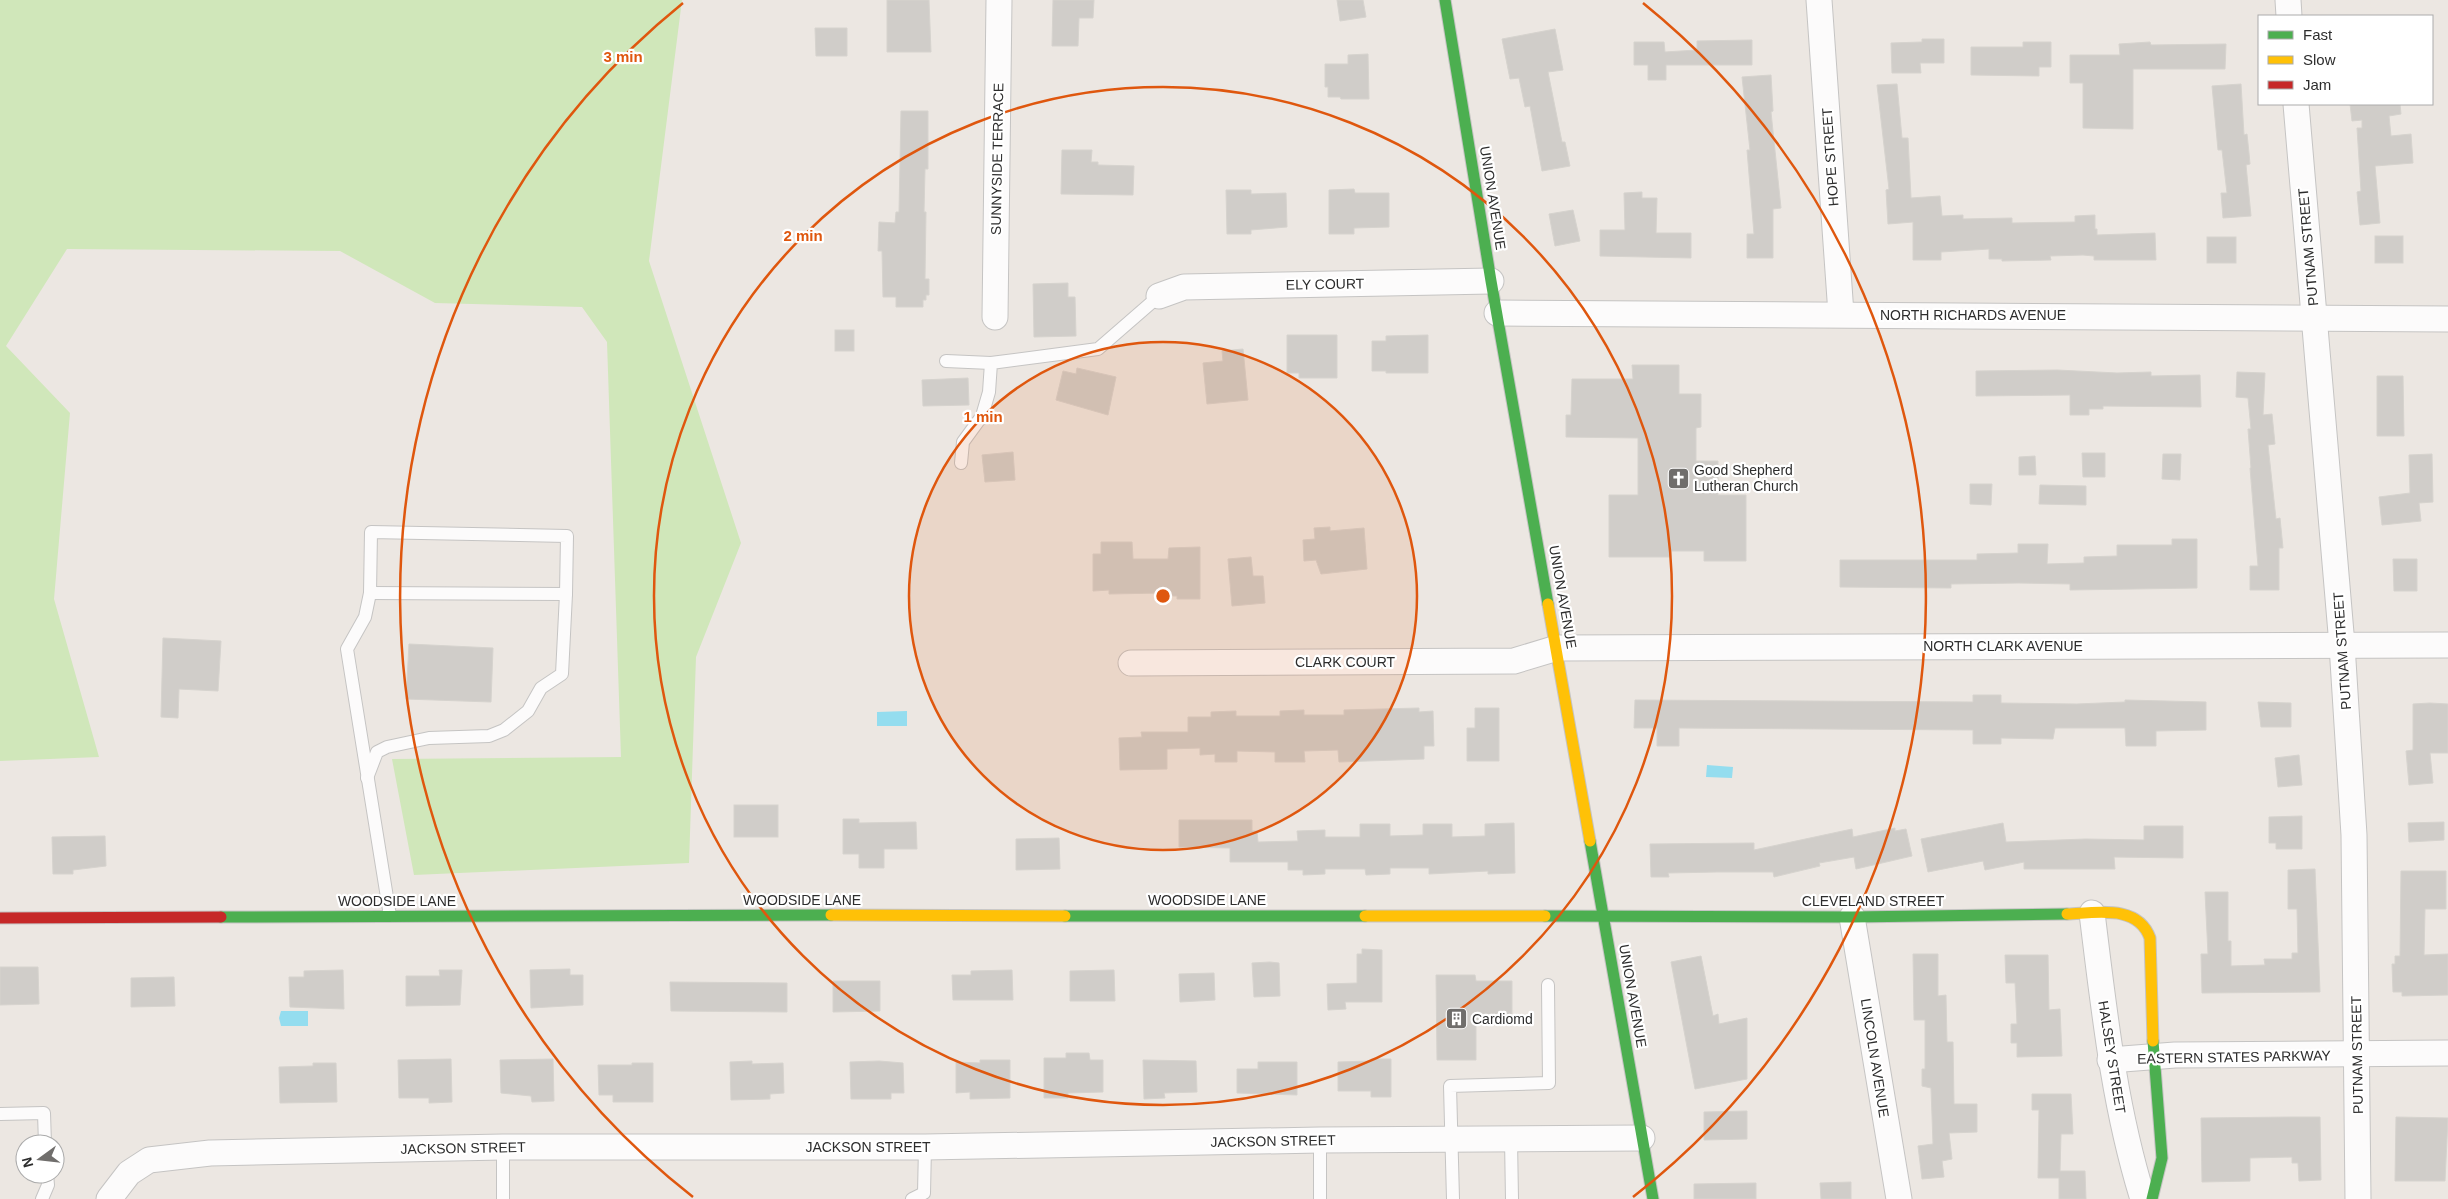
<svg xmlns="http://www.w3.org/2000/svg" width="2448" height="1199" font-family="Helvetica,sans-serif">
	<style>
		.green { fill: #d0e7ba }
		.water { fill: #94ddef }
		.building { fill: #d0cdc9; stroke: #d6d3ce }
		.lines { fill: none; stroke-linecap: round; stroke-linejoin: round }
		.lane-casing { stroke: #c5c4c3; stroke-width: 14 }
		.street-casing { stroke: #c5c4c3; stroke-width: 27 }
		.fast-casing { stroke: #c5c4c3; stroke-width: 13 }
		.slow-casing { stroke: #c5c4c3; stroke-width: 13 }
		.jam-casing { stroke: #c5c4c3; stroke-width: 13 }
		.lane { stroke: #fcfbfb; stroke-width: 12 }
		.street { stroke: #fcfbfb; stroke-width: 25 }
		.fast { stroke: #4caf50; stroke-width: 11 }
		.slow { stroke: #ffc107; stroke-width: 11 }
		.jam { stroke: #c62828; stroke-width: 11 }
		.ring { fill: none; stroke: #df570e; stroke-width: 2.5 }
		.labels { text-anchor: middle; stroke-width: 4.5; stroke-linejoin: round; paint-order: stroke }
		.street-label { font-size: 14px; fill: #2d2d2d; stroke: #fff }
		.poi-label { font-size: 14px; fill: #2d2d2d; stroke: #fff; text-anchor: start }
		.centre { fill: #df570e; stroke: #fff; stroke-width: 2.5 }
		.ring-label { font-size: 15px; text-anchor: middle; font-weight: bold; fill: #df570e; stroke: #fff; stroke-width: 4.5; stroke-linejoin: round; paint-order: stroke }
	</style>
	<rect width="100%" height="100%" fill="#ece7e2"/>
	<path class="green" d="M0,0H682L649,261L741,543L696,657L689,863L414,875L392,759L621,757L607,342L582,307L435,303L340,251L67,249L6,346L70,413L54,599L99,757L0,761Z"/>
	<g class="water">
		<path d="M907,711V726H877V712Z"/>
		<path d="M1707,765L1733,767L1732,778L1706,777Z"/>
		<path d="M281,1011H308V1026H281L279,1018Z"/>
	</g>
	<g class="building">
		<path d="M887,0H929L931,52H887Z"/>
		<path d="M1053,0H1094L1093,18H1079L1078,46H1052Z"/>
		<path d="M1337,0H1363L1366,17L1340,21Z"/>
		<path d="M815,28H847V56H816Z"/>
		<path d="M1555,29L1563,70L1548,72L1562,142H1565L1570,166L1542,171L1530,106L1525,107L1519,78L1510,79L1502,39Z"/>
		<path d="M1922,39H1944V63H1920L1921,73H1892L1891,43L1922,42Z"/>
		<path d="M1752,40V65H1666V80H1648V65H1634V42H1664L1665,52L1697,50V41Z"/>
		<path d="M2023,42H2051V67H2039V76L1971,75V47H2023Z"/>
		<path d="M2150,42L2151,45L2226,44L2225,69H2133V129L2083,128V83H2070V55H2120L2119,44Z"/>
		<path d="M1368,54L1369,99H1341L1340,97H1328V87H1325V64H1348V55Z"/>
		<path d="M1771,75L1773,111L1771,112L1781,208L1773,209V258H1747V234H1754L1747,150H1750L1742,77Z"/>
		<path d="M1897,84L1902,138H1908L1911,198L1940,196L1942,216L1963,215V219L2012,218V223L2075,222V216L2095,215V229H2097V235L2155,233L2156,260H2094V256L2083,255L2050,256L2051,260L2002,261V259H1989V249L1941,252V260H1913V222L1888,224L1886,190L1889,189L1877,85Z"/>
		<path d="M2241,84L2244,135L2247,134L2249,153L2250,164L2246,165L2251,216L2223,218L2221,193H2227L2222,150H2218L2212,86Z"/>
		<path d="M2350,104H2400L2401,114L2389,116L2391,136L2411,134L2413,163L2375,166L2380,223L2360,225L2357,192L2361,191L2357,128H2362V120L2352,121Z"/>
		<path d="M901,111H928V169H925L924,212H926L925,279H929V295H926V300H923V307H896V297H883L882,251H878L879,222L895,223L896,212H899Z"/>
		<path d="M1062,150H1092L1091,162H1098V165L1134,166L1133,195L1061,194Z"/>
		<path d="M1354,189L1355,193H1389V227L1354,228V234H1329V190Z"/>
		<path d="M1226,190H1251V194L1286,193L1287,227L1251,230V234H1227Z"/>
		<path d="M1642,192V198H1657L1656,233H1691V258L1600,256V230H1625L1624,193Z"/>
		<path d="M1573,210L1580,241L1555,246L1549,214Z"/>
		<rect x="2375" y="236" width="28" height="27"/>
		<rect x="2207" y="237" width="29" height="26"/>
		<path d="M1068,283V297H1075L1076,336L1034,337L1033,284Z"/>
		<rect x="835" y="330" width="19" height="21"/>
		<path d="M1287,335H1337V378H1299V373H1287Z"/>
		<path d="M1428,335V373H1386V371H1372V341H1386V336Z"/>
		<path d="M1243,349L1248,400L1207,404L1203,363L1223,361L1222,351Z"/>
		<path d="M1632,365H1679V394H1701V427L1696,428V461H1718V495H1746V561H1704V551H1671V557H1609V495H1638V438L1566,437V415H1571L1572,379H1633Z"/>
		<path d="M1077,368L1116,377L1108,415L1056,400L1063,371L1076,374Z"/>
		<path d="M2057,370L2117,373L2151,372V376L2200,375L2201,407L2103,406V409H2089V415H2070V395L1976,396V371Z"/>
		<path d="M2237,372L2265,373L2263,415L2272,414L2275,444L2268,445L2276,519L2280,518L2283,548H2279V590H2250V566H2258L2250,468H2251L2248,429H2251L2248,398L2236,397Z"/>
		<path d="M2377,376H2403L2404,436H2377Z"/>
		<path d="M968,378L969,405L923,406L922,380Z"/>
		<path d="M1013,452L1015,480L985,482L982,455Z"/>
		<path d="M2082,453H2105V477H2083Z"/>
		<path d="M2163,454H2181L2180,480L2162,479Z"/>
		<path d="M2432,454L2433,502L2419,503L2421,521L2382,525L2379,497L2410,493L2409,455Z"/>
		<path d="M2035,456L2036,475H2019V457Z"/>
		<path d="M1970,484H1992L1991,505L1970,504Z"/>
		<path d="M2040,485L2086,486V505L2039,504Z"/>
		<path d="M1330,527V531L1364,528L1367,569L1321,574L1316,560L1304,561L1303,540L1315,539L1314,528Z"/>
		<path d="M2172,539H2197V588L2070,590V584L2018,583L1951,584V588L1840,587V560H1977V554L2018,553V544H2048L2047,564L2084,563V557L2117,556V545H2172Z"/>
		<path d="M1101,542H1132L1133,559H1168L1169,548L1200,547V599H1177V596H1160V593L1109,594V590L1093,591V554H1101Z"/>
		<path d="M1251,557L1253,576H1263L1265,603L1232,606L1228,559Z"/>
		<path d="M2393,559H2417V591H2394Z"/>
		<path d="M163,638L221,641L218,691L179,689L178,718L161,717Z"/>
		<path d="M409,644L493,648L491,702L406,699Z"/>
		<path d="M1973,695H2001V703L2077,704L2125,702V700L2206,702V730L2156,731V746H2126L2125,728H2055L2053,739L2001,738V744H1973V730L1679,728V746H1657V728H1634L1635,700L1973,702Z"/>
		<path d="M2258,702L2291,703V727H2261Z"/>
		<path d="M2430,703L2448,704V753H2430L2433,783L2409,785L2406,751L2413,750V704Z"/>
		<path d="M1419,708V712L1433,711L1434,746H1424V759L1339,762L1338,750L1304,751L1305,762H1275V752L1237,751V762H1215V754L1200,755V748L1167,749V769L1120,770L1119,738L1142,737L1141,732H1188V717H1211V712L1236,711V716H1280V711L1304,710V715H1344V710Z"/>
		<path d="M1475,708H1499V761H1467V728H1475Z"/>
		<path d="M2299,755L2302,785L2278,787L2275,758Z"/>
		<rect x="734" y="805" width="44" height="32"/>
		<path d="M2302,816V849H2276V843H2269V817Z"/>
		<path d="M843,819H859V823L916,822L917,849H884V868H859V854H843Z"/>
		<path d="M1179,820H1252V831H1257L1258,842L1298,841L1297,831L1325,830V837H1360V824H1390V836L1423,835V824H1452V837L1485,836V824L1514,823L1515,873L1488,874V871L1429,874V868H1390V874L1366,875L1365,869H1325V874L1303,875V870H1288V862H1230V848L1179,847Z"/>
		<path d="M2444,822V840L2409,842L2408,823Z"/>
		<path d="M2003,823L2006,842L2085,839L2144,840V826H2183V858L2114,857L2115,869H2024V862L1985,870L1983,861L1928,872L1921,839Z"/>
		<path d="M1895,828V831L1906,829L1912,856L1856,869L1854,857L1819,863L1820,866L1774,877L1773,872H1716L1668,873L1669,877H1651L1650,844L1754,843V850L1852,829L1853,837Z"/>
		<path d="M105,836L106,866L73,870V874H53L52,837Z"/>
		<path d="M1059,838L1060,869L1016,870V839Z"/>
		<path d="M2315,869L2320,992L2202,993L2201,954H2208L2205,892H2228V941H2231V966L2265,965L2264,959H2292V953H2298L2297,909H2288V870Z"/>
		<path d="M2401,871H2446V909H2425L2424,955L2448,954V995L2402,996V992H2393L2392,964H2395V956H2400Z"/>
		<path d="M1362,949L1382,950V1002H1345L1346,1009L1328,1010L1327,984L1357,983V954H1362Z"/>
		<path d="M1913,954H1938V996L1946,995L1947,1042H1953L1954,1104H1977V1132L1949,1133L1952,1159L1942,1161L1944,1177L1922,1179L1918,1146L1933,1144L1931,1088L1922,1086V1069H1925V1020H1914Z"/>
		<path d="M2005,955H2048L2049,1010L2060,1009L2062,1056L2017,1057V1043H2011V1024H2017L2015,983H2006Z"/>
		<path d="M1701,956L1713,1016L1718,1014L1719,1024L1747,1018V1079L1695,1089L1671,962Z"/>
		<path d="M1270,962L1279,963L1280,996L1254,997L1252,963Z"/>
		<path d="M0,967H38L39,1004L0,1005Z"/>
		<path d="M570,969V975H583V1005L531,1008L530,970Z"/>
		<path d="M343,970L344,1009L290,1007L289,977H304V971Z"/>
		<path d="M439,970H462L460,1005L406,1006V976H440Z"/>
		<path d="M1012,970L1013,1000H953L952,975H971V971Z"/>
		<path d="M1114,970L1115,1001H1070V971Z"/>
		<path d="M1214,973L1215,1000L1180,1002L1179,974Z"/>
		<path d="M1436,975H1475L1476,981H1512V1021H1476V1060H1437Z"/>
		<path d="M174,977L175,1006L131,1007V978Z"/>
		<path d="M833,981H880V1011L833,1012Z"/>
		<path d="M670,982L787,983V1012L671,1011Z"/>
		<path d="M1066,1053H1089L1090,1060H1103V1092L1068,1093V1098H1044V1058H1066Z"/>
		<path d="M451,1059L452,1102L429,1103V1098H399L398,1060Z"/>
		<path d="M553,1059L554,1101L532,1102L531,1096L501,1093L500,1060Z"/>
		<path d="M1371,1059H1391V1097H1371V1091H1338V1062L1371,1061Z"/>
		<path d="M980,1060H1010V1098L970,1099V1092L956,1093V1062L980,1063Z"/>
		<path d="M1143,1060L1196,1061L1197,1092L1164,1093L1165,1098L1144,1099Z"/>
		<path d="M752,1061V1064L783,1063L784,1093L770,1094V1099L731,1100L730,1062Z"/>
		<path d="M879,1061L903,1063L904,1093H891V1099H851L850,1062Z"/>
		<path d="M1258,1062H1297V1095L1237,1093V1069H1258Z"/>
		<path d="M313,1063H336L337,1102L280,1103L279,1067L313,1066Z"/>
		<path d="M632,1063H653V1102H613V1095H599L598,1065H632Z"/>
		<path d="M2032,1094H2071L2073,1134H2061L2060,1171H2085L2086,1199H2059V1178H2038L2039,1110H2032Z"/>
		<path d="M1747,1111V1139L1704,1140V1112Z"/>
		<path d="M2291,1117H2320L2321,1180L2299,1181L2298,1163H2292V1157L2250,1158V1181L2202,1182L2201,1118Z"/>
		<path d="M2396,1117L2448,1118L2445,1181H2395Z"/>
		<path d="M1851,1182V1199H1821L1820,1183Z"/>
		<path d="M1756,1183V1199H1694V1184Z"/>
	</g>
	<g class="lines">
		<defs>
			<g id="lane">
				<path d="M946,361L991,363"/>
				<path d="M961,463L963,442L982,416L989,392L991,363L1098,349L1159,296"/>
				<path d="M367,778L377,752L387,747L429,738L489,736L504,730L528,711L541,688L562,674L566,594L370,593"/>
				<path d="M390,916L347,649L365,617L370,593L371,532L567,536L566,594"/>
				<path d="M0,1114L44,1113L45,1144"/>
				<path d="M1511,1139L1512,1199"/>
				<path d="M42,1199L48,1185L47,1174"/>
				<path d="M503,1199V1147"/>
				<path d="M912,1199L924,1193L925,1147"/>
				<path d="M1320,1199V1140"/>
				<path d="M1453,1199L1450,1086L1549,1083L1548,985"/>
			</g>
			<g id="street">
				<path d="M1819,0L1841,314"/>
				<path d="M2288,0L2289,16"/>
				<path d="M2296,104L2342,645L2354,835L2358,1199"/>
				<path d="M1159,296L1184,287L1491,281"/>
				<path d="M1497,313L2448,319"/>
				<path d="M995,317L999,0"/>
				<path d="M1131,663L1514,661L1557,648L2448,645"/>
				<path d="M2092,913C2104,1010 2114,1106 2143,1199"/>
				<path d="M1852,917L1899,1199"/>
				<path d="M2110,1060L2175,1055L2448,1053"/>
				<path d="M109,1199L129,1173L149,1160L210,1153L503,1147H925L1320,1140L1642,1138"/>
			</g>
			<g id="fast">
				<path d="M1445,0L1491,281L1548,604"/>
				<path d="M1590,841L1653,1199"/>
				<path d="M1065,916H1365"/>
				<path d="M1545,916L1852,917L2067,914"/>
				<path d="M221,917L831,915"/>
				<path d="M2152,1199L2162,1158L2153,1041"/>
			</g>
			<g id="slow">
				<path d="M1548,604L1590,841"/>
				<path d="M2067,914C2096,913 2138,904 2150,938L2153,1041"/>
				<path d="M831,915L1065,916"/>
				<path d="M1365,916H1545"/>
			</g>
			<path id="jam" d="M0,918L221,917"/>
		</defs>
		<use href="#lane" class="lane-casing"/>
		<use href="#street" class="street-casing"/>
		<use href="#fast" class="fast-casing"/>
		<use href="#slow" class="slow-casing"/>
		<use href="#jam" class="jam-casing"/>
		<use href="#lane" class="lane"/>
		<use href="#street" class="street"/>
		<use href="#fast" class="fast"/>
		<use href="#slow" class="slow"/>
		<use href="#jam" class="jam"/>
	</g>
	<circle cx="1163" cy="596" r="254" fill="#df570e" fill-opacity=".12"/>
	<g class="ring">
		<circle cx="1163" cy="596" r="254"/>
		<circle cx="1163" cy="596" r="509"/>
		<path d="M693 1197A763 763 0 0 1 683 3M1643 3A763 763 0 0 1 1633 1197"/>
	</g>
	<defs>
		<symbol id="church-square" viewBox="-11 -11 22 22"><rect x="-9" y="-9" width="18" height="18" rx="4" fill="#706e6c" stroke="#fff"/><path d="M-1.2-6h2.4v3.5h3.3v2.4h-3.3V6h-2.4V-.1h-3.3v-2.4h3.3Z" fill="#fff"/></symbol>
		<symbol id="building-square" viewBox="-11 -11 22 22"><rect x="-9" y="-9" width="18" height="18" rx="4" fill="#706e6c" stroke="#fff"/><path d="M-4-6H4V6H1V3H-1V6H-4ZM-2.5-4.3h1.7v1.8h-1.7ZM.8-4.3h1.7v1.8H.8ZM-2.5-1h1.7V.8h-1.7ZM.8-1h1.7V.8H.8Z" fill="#fff"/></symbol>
	</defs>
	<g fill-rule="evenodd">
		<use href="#church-square" x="1666" y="466" width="25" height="25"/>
		<use href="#building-square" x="1444" y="1006" width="25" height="25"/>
	</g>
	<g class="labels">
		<g class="street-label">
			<text transform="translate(1830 157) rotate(-94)" y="5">HOPE STREET</text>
			<text transform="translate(997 159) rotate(-89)" y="5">SUNNYSIDE TERRACE</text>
			<text transform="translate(1493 198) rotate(81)" y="5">UNION AVENUE</text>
			<text transform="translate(2308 247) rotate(-95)" y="5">PUTNAM STREET</text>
			<text transform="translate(1325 284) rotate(-1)" y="5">ELY COURT</text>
			<text x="1973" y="320">NORTH RICHARDS AVENUE</text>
			<text transform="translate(1563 597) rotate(80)" y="5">UNION AVENUE</text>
			<text x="2003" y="651">NORTH CLARK AVENUE</text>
			<text transform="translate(2342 651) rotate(-94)" y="5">PUTNAM STREET</text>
			<text x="1345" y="667">CLARK COURT</text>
			<text x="802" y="905">WOODSIDE LANE</text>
			<text x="1207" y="905">WOODSIDE LANE</text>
			<text x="397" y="906">WOODSIDE LANE</text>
			<text x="1873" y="906">CLEVELAND STREET</text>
			<text transform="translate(1633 996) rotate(80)" y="5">UNION AVENUE</text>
			<text transform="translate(2357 1055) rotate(-91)" y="5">PUTNAM STREET</text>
			<text transform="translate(2112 1057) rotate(81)" y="5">HALSEY STREET</text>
			<text transform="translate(2234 1057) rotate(-1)" y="5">EASTERN STATES PARKWAY</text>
			<text transform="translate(1875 1058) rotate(81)" y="5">LINCOLN AVENUE</text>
			<text transform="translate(1273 1141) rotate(-1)" y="5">JACKSON STREET</text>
			<text x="868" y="1152">JACKSON STREET</text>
			<text transform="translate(463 1148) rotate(-1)" y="5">JACKSON STREET</text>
		</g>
		<g class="poi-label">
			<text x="1694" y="475">Good Shepherd<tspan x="1694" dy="16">Lutheran Church</tspan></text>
			<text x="1472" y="1024">Cardiomd</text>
		</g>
	</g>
	<circle cx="1163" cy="596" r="8" class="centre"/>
	<g class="ring-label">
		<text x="623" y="62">3 min</text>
		<text x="803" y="241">2 min</text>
		<text x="983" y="422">1 min</text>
	</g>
	<rect x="2258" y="15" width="175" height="90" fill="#ffffff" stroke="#ababab"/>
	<rect x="2268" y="31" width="25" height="8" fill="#4caf50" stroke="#ababab"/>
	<text x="2303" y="40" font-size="15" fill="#2d2d2d">Fast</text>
	<rect x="2268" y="56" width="25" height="8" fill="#ffc107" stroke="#ababab"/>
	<text x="2303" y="65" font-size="15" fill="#2d2d2d">Slow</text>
	<rect x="2268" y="81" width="25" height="8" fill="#c62828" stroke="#ababab"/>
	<text x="2303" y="90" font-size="15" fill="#2d2d2d">Jam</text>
	<g transform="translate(40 1159) rotate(255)"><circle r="24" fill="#ffffff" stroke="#ababab"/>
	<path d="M0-4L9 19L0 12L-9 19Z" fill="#706e6c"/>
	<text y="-8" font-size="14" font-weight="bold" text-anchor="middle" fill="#2d2d2d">N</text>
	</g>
</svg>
